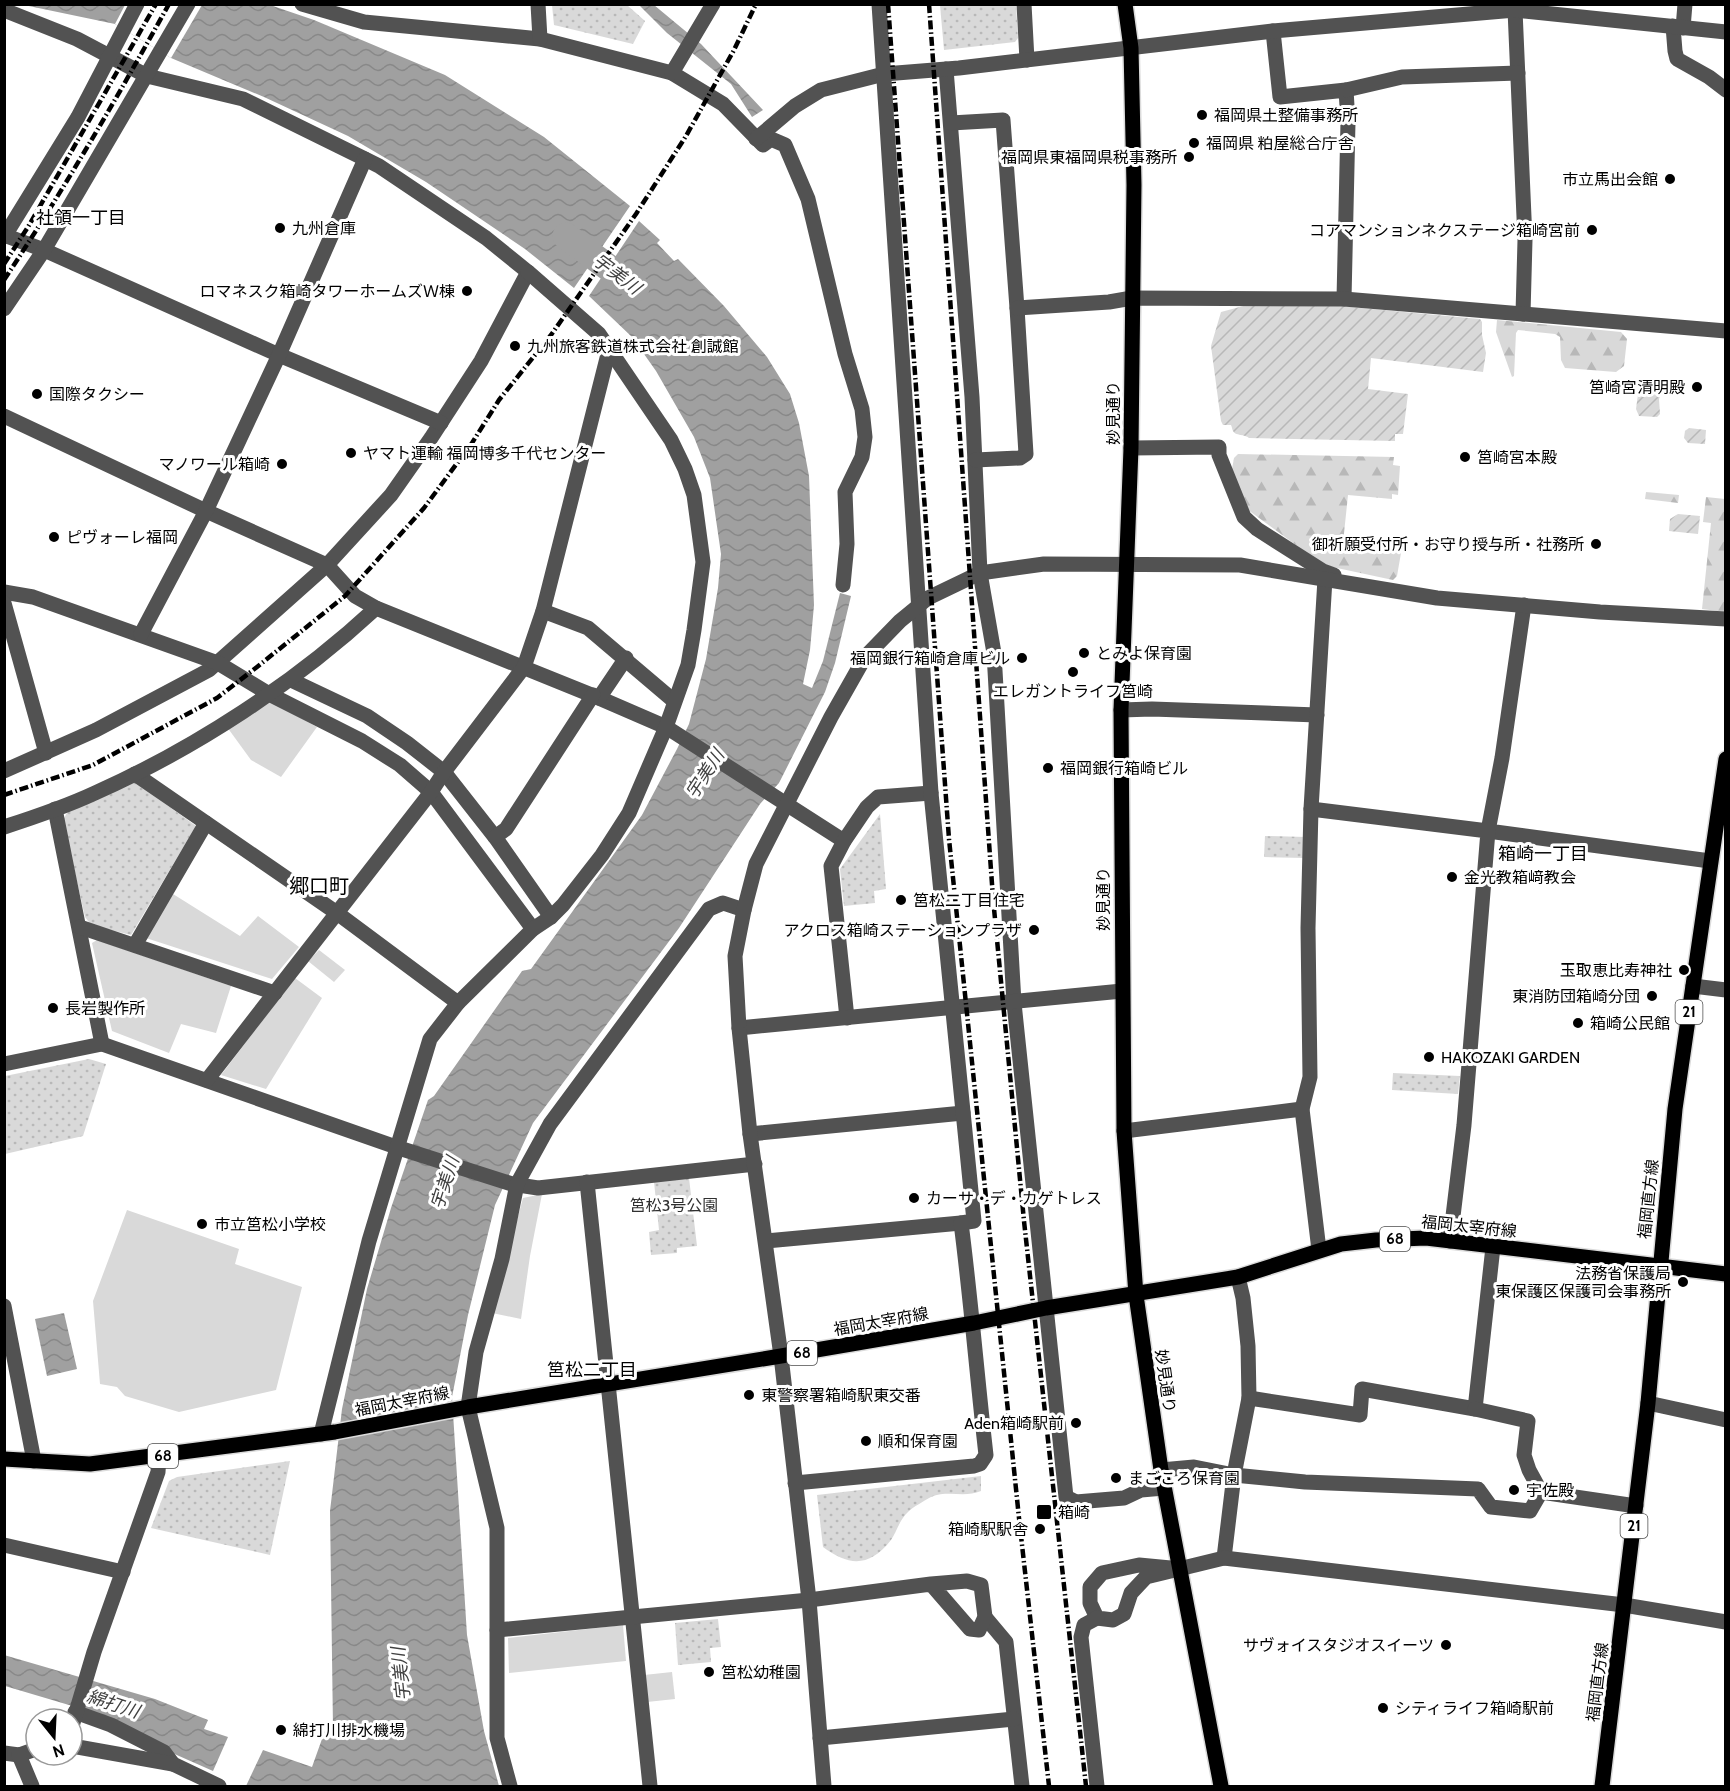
<svg xmlns="http://www.w3.org/2000/svg" width="1730" height="1791" font-family="Cabin,'Noto Sans JP',sans-serif">
	<style>
		.grass { fill: #d9d9d9 }
		.forest { fill: url(#forest-firs) }
		.park { fill: url(#park-dots) }
		.garden { fill: url(#garden-furrows) }
		.water { fill: url(#water-waves) }
		.pier { fill: #fff }
		.lines { fill: none; stroke-linecap: round; stroke-linejoin: round }
		.river { stroke: #a0a0a0; stroke-width: 27 }
		.major-casing { stroke: #dbdbdb; stroke-width: 18 }
		.minor { stroke: #525252; stroke-width: 15 }
		.major { stroke: #000; stroke-width: 15 }
		.rail { stroke: #000; stroke-width: 4.5; stroke-dasharray: 9 3 1.5 3; stroke-linecap: butt }
		.poi-dot { fill: #000; stroke: #fff; stroke-width: 2 }
		.labels { text-anchor: middle; stroke-width: 6; stroke-linejoin: round; paint-order: stroke }
		.shield { fill: #fff; stroke: #4c4c4c; stroke-width: 1.5 }
		.shield-label { font-size: 15px; font-weight: bold; fill: #000 }
		.poi-label { font-size: 16px; fill: #000; stroke: #fff; text-anchor: start }
		.street-label { font-size: 16px; fill: #000; stroke: #fff }
		.park-label { font-size: 16px; fill: #303030; stroke: #fff }
		.neighbourhood-label { font-size: 18px; fill: #000; stroke: #fff }
		.water-label { font-size: 18px; font-style: italic; fill: #414141; stroke: #fff }
		.quarter-label { font-size: 20px; fill: #000; stroke: #fff }
	</style>
	<defs>
		<pattern id="forest-firs" width="22" height="20" patternUnits="userSpaceOnUse" patternTransform="scale(1.5)"><rect width="22" height="20" fill="#d9d9d9"/><path d="M5 1l3.5 6h-7zM16 11l3.5 6h-7z" fill="#b8b8b8"/></pattern>
		<pattern id="park-dots" width="8" height="8" patternUnits="userSpaceOnUse" patternTransform="scale(1.5)"><rect width="8" height="8" fill="#d9d9d9"/><path d="M2 2h.1M6 6h.1" fill="none" stroke="#b8b8b8" stroke-width="1.8" stroke-linecap="round"/></pattern>
		<pattern id="garden-furrows" width="10" height="10" patternUnits="userSpaceOnUse" patternTransform="scale(1.5)"><rect width="10" height="10" fill="#d9d9d9"/><path d="M-1 1l2-2M0 10L10 0M9 11l2-2" fill="none" stroke="#b8b8b8"/></pattern>
		<pattern id="water-waves" width="16" height="10" patternUnits="userSpaceOnUse" patternTransform="scale(1.5)"><rect width="16" height="10" fill="#a0a0a0"/><path d="M0 5q4-4 8 0t8 0" fill="none" stroke="#888"/></pattern>
	</defs>
	<rect width="100%" height="100%" fill="#fff"/>
	<g class="grass">
		<path d="M268,700L317,727L281,777L251,760L227,727Z"/>
		<path d="M173,894L240,936L258,916L299,947L272,979L146,938Z"/>
		<path d="M97,940L231,986L216,1033L181,1024L169,1053L112,1031L92,943Z"/>
		<path d="M319,950L345,970L334,982L308,961Z"/>
		<path d="M295,978L322,998L266,1089L221,1075Z"/>
		<path d="M542,1194L530,1256L521,1319L492,1313L523,1198Z"/>
		<path d="M127,1210L239,1249L235,1264L302,1287L276,1390L179,1412L125,1396L117,1387L100,1384L93,1301Z"/>
		<path d="M623,1625L626,1661L509,1673L508,1638Z"/>
		<path d="M672,1672L675,1699L647,1702L644,1675Z"/>
	</g>
	<g class="forest">
		<path d="M1497,320L1621,332L1627,339L1624,366L1616,372L1565,368L1561,360L1560,337L1555,334L1518,330L1516,333L1514,376L1512,377L1496,332Z"/>
		<path d="M1238,454L1394,457L1393,465L1400,466L1398,495L1392,494V499L1348,495L1343,543L1398,549L1401,553L1397,576L1393,580L1323,565L1244,507L1232,469L1234,458Z"/>
		<path d="M1646,492L1679,495L1678,503L1645,499Z"/>
		<path d="M1706,497L1725,499V612L1702,609L1711,523L1703,522Z"/>
	</g>
	<g class="park">
		<path d="M552,5H627L645,21L633,44L554,25Z"/>
		<path d="M940,5H1016L1018,38L1015,42L944,50Z"/>
		<path d="M135,782L196,826L131,935L91,925L85,917L63,820L68,811Z"/>
		<path d="M880,814L886,889L874,891L875,903L844,906L840,869Z"/>
		<path d="M1265,836L1306,837L1305,858L1264,857Z"/>
		<path d="M89,1059L106,1064L83,1136L5,1154V1076Z"/>
		<path d="M1393,1073L1460,1076L1458,1094L1392,1090Z"/>
		<path d="M689,1178L697,1246L677,1248V1253L651,1255L649,1232L659,1230L654,1182Z"/>
		<path d="M290,1461L270,1555L151,1528L169,1481L177,1477Z"/>
		<path d="M981,1476V1491C965,1498 948,1490 931,1497C924,1501 913,1507 908,1512C900,1519 897,1531 891,1540C869,1568 849,1566 823,1547L817,1495Z"/>
		<path d="M718,1619L721,1647L710,1648L711,1662L678,1665L675,1623Z"/>
	</g>
	<g class="garden">
		<path d="M1247,305L1339,306L1480,319L1482,322V335L1486,353L1483,372L1371,358L1368,389L1408,394L1403,434H1395V441L1249,438C1245,434 1235,436 1233,431C1232,429 1232,427 1231,425H1223L1221,421L1211,346L1221,312Z"/>
		<path d="M1644,385L1660,386L1663,388L1659,399L1660,414L1657,417L1639,416L1636,409L1639,387Z"/>
		<path d="M1689,428L1706,430L1705,444L1688,443L1684,438L1685,431Z"/>
		<path d="M1678,514L1700,516L1698,534L1669,531L1670,519Z"/>
	</g>
	<g class="water">
		<path d="M24,5H270L314,20L445,75L544,137L630,206L574,288L525,249L426,182L348,136L264,97L171,58L115,24Z"/>
		<path d="M639,5H654L701,44L763,110L752,117L731,84L667,33Z"/>
		<path d="M639,221L660,240L657,243L674,261L678,259L724,306L767,357L790,394L799,423L809,476L814,605L810,650L803,684L812,688L823,661L840,593L851,596L835,663L825,692L779,783L760,804L679,928L533,1123L495,1205L468,1315L452,1397L467,1635L484,1731L499,1786H246L263,1750L312,1767L327,1725L333,1728L330,1511L342,1409L367,1289L391,1208L428,1100L434,1096L522,971L531,969L642,815L677,749L689,724L706,659L718,588L721,554L710,478L694,437L656,371L632,337L589,296Z"/>
		<path d="M64,1313L77,1369L47,1376L35,1319Z"/>
		<path d="M4,1655L155,1699L208,1720L204,1729L228,1737L213,1771L170,1752L96,1713L5,1686Z"/>
	</g>
	<path class="pier" d="M125,5H202L171,58L115,24Z"/>
	<g class="lines">
		<path class="river" d="M566,236L636,288"/>
		<defs>
			<g id="major">
				<path d="M1125,4L1131,48L1134,185L1131,448L1121,710L1124,1131L1136,1295L1161,1470L1221,1786"/>
				<path d="M4,1459L90,1464L335,1432L468,1407L781,1356L974,1323L1046,1308L1238,1277L1341,1244L1376,1240L1426,1238L1726,1274"/>
				<path d="M1602,1786L1648,1403L1675,1109L1726,759"/>
			</g>
		</defs>
		<use href="#major" class="major-casing"/>
		<g class="minor">
			<path d="M302,4L364,22L540,39L672,73L723,104L763,145L771,139L785,145L808,199L845,354L862,409L865,437L862,457L845,492L847,544L843,585"/>
			<path d="M538,4L540,39"/>
			<path d="M1024,4L1027,60"/>
			<path d="M4,10L77,39L147,76L243,99L365,159L379,166L486,238L528,272L481,361L431,438L391,495L327,565L209,670L96,730L4,771"/>
			<path d="M1515,10L1525,240L1523,314"/>
			<path d="M1673,26L1675,51L1677,59L1709,77L1726,90"/>
			<path d="M1683,28L1685,4"/>
			<path d="M1273,31L1280,97L1346,90L1348,122L1344,299"/>
			<path d="M946,69L972,397L980,573L994,653L1014,1003L1066,1497L1076,1502L1124,1498L1141,1490L1164,1488"/>
			<path d="M672,73L713,4"/>
			<path d="M1346,90L1402,77L1518,73"/>
			<path d="M951,123L1003,120L1017,308L1026,454L1020,458L975,460"/>
			<path d="M756,139L795,106L821,90L884,74L959,68L1273,31L1515,10L1726,32"/>
			<path d="M4,235L44,250L279,355L441,423"/>
			<path d="M4,237L78,117L137,4"/>
			<path d="M1017,308L1109,302L1132,298L1344,299L1726,331"/>
			<path d="M4,309L44,250L188,4"/>
			<path d="M4,416L206,511L327,565L355,596L376,608L599,698L666,727L844,841"/>
			<path d="M1131,448L1219,447V455L1244,517L1257,529L1323,571L1334,575"/>
			<path d="M4,592L33,597L218,663L269,694L362,741L400,765L431,792L533,929"/>
			<path d="M4,603L46,753"/>
			<path d="M1524,605L1502,758L1488,831L1710,861"/>
			<path d="M543,611L588,628L674,701"/>
			<path d="M141,634L206,511L279,355L365,159"/>
			<path d="M291,680L367,716L407,743L444,772L495,837L551,917"/>
			<path d="M599,698L626,658"/>
			<path d="M1121,710L1152,709L1317,715"/>
			<path d="M135,774L337,913L458,1003"/>
			<path d="M55,809L102,1044"/>
			<path d="M1311,809L1488,831L1464,1125L1450,1241"/>
			<path d="M4,827C35,817 65,807 95,793C196,748 295,683 376,608"/>
			<path d="M495,837L506,829L593,695"/>
			<path d="M80,927L275,993"/>
			<path d="M135,945L206,823"/>
			<path d="M1693,986L1726,990"/>
			<path d="M847,1018L831,866L844,841L867,807L878,797L931,793"/>
			<path d="M739,1028L1122,991"/>
			<path d="M4,1064L102,1044L399,1148L512,1184L538,1188L755,1164"/>
			<path d="M207,1080L431,792L444,772L524,667L543,611L607,358L611,351"/>
			<path d="M1124,1131L1302,1109"/>
			<path d="M750,1134L963,1113"/>
			<path d="M587,1182L650,1786"/>
			<path d="M766,1241L961,1223"/>
			<path d="M1319,1250L1302,1109L1310,1077L1308,928L1311,809L1325,579"/>
			<path d="M4,1306L34,1461"/>
			<path d="M1249,1398L1360,1415L1362,1389L1475,1409L1493,1247"/>
			<path d="M1648,1403L1726,1420"/>
			<path d="M1475,1409L1528,1421L1524,1455L1529,1470L1541,1492"/>
			<path d="M321,1434L369,1241L430,1039L458,1003L533,929L551,917L563,905L602,855L629,813L666,727L688,665L694,630L703,562L694,495L685,469L671,440L599,334L528,272"/>
			<path d="M1161,1470L1194,1467L1234,1475L1305,1482L1478,1489L1491,1507L1530,1511L1541,1492L1636,1506"/>
			<path d="M795,1483L974,1466L980,1464L986,1455C977,1377 971,1300 961,1223L974,1221L931,793L879,4"/>
			<path d="M4,1545L123,1572"/>
			<path d="M1224,1558L1234,1475L1249,1398L1248,1346L1243,1298L1238,1277"/>
			<path d="M1181,1569L1139,1565L1102,1573L1090,1587V1603L1097,1618L1113,1620L1124,1614L1131,1593L1146,1577L1224,1558L1624,1605L1726,1622"/>
			<path d="M985,1617L1006,1642L1022,1786"/>
			<path d="M1097,1618L1084,1625L1081,1637L1097,1786"/>
			<path d="M497,1630L809,1600L931,1584L967,1581L981,1585L985,1617L979,1630L970,1629L931,1584"/>
			<path d="M75,1712L111,1725L164,1752L173,1764L219,1786"/>
			<path d="M72,1726L94,1652L158,1472L159,1456"/>
			<path d="M820,1738L1014,1719"/>
			<path d="M72,1746L173,1764"/>
			<path d="M4,1753L19,1755L36,1749"/>
			<path d="M19,1755L32,1786"/>
			<path d="M510,1786L497,1738V1528L468,1407L476,1352L502,1259L517,1184L550,1124L709,909L723,903L744,910"/>
			<path d="M824,1786L809,1600L781,1356L750,1134L739,1028L735,956L744,910L756,864L831,717L865,657L900,621L928,598L980,573L1044,564L1240,565L1437,598L1600,612L1726,619"/>
		</g>
		<use href="#major" class="major"/>
		<g class="rail">
			<path d="M888,4L949,839L1019,1518L1049,1786"/>
			<path d="M929,4L993,898L1024,1221L1086,1786"/>
			<path d="M4,264L28,227L156,4"/>
			<path d="M4,280C63,191 117,98 169,4"/>
			<path d="M4,795L93,765L217,698L257,667L345,596L424,508L472,443L499,400L551,335L636,214L686,136L734,50L756,4"/>
		</g>
	</g>
	<g class="poi-dot">
		<circle cx="1202" cy="115" r="6"/>
		<circle cx="1194" cy="143" r="6"/>
		<circle cx="1189" cy="157" r="6"/>
		<circle cx="1670" cy="179" r="6"/>
		<circle cx="280" cy="228" r="6"/>
		<circle cx="1592" cy="230" r="6"/>
		<circle cx="467" cy="291" r="6"/>
		<circle cx="515" cy="346" r="6"/>
		<circle cx="1697" cy="387" r="6"/>
		<circle cx="37" cy="394" r="6"/>
		<circle cx="351" cy="453" r="6"/>
		<circle cx="1465" cy="457" r="6"/>
		<circle cx="282" cy="464" r="6"/>
		<circle cx="54" cy="537" r="6"/>
		<circle cx="1596" cy="544" r="6"/>
		<circle cx="1084" cy="653" r="6"/>
		<circle cx="1022" cy="658" r="6"/>
		<circle cx="1073" cy="672" r="6"/>
		<circle cx="1048" cy="768" r="6"/>
		<circle cx="1452" cy="877" r="6"/>
		<circle cx="901" cy="900" r="6"/>
		<circle cx="1034" cy="930" r="6"/>
		<circle cx="1684" cy="970" r="6"/>
		<circle cx="1652" cy="996" r="6"/>
		<circle cx="53" cy="1008" r="6"/>
		<circle cx="1578" cy="1023" r="6"/>
		<circle cx="1429" cy="1057" r="6"/>
		<circle cx="914" cy="1198" r="6"/>
		<circle cx="202" cy="1224" r="6"/>
		<circle cx="1683" cy="1282" r="6"/>
		<circle cx="749" cy="1395" r="6"/>
		<circle cx="1076" cy="1423" r="6"/>
		<circle cx="866" cy="1441" r="6"/>
		<circle cx="1116" cy="1478" r="6"/>
		<circle cx="1514" cy="1490" r="6"/>
		<rect x="1036" y="1504" width="16" height="16" rx="3"/>
		<circle cx="1040" cy="1529" r="6"/>
		<circle cx="1446" cy="1645" r="6"/>
		<circle cx="709" cy="1672" r="6"/>
		<circle cx="1383" cy="1708" r="6"/>
		<circle cx="281" cy="1730" r="6"/>
	</g>
	<g class="labels">
		<g class="shield">
			<rect x="1675.5" y="1000" width="27" height="24" rx="4.5"/>
			<rect x="1380" y="1227" width="30" height="24" rx="4.5"/>
			<rect x="787" y="1341" width="30" height="24" rx="4.5"/>
			<rect x="148" y="1444" width="30" height="24" rx="4.5"/>
			<rect x="1620.5" y="1514" width="27" height="24" rx="4.5"/>
		</g>
		<g class="shield-label">
			<text x="1689" y="1017">21</text>
			<text x="1395" y="1244">68</text>
			<text x="802" y="1358">68</text>
			<text x="163" y="1461">68</text>
			<text x="1634" y="1531">21</text>
		</g>
		<g class="poi-label">
			<text x="1214" y="121">福岡県土整備事務所</text>
			<text x="1206" y="149">福岡県 粕屋総合庁舎</text>
			<text x="1177" y="163" text-anchor="end">福岡県東福岡県税事務所</text>
			<text x="1658" y="185" text-anchor="end">市立馬出会館</text>
			<text x="292" y="234">九州倉庫</text>
			<text x="1580" y="236" text-anchor="end">コアマンションネクステージ箱崎宮前</text>
			<text x="455" y="297" text-anchor="end">ロマネスク箱崎タワーホームズＷ棟</text>
			<text x="527" y="352">九州旅客鉄道株式会社 創誠館</text>
			<text x="1685" y="393" text-anchor="end">筥崎宮清明殿</text>
			<text x="49" y="400">国際タクシー</text>
			<text x="363" y="459">ヤマト運輸 福岡博多千代センター</text>
			<text x="1477" y="463">筥崎宮本殿</text>
			<text x="270" y="470" text-anchor="end">マノワール箱崎</text>
			<text x="66" y="543">ピヴォーレ福岡</text>
			<text x="1584" y="550" text-anchor="end">御祈願受付所・お守り授与所・社務所</text>
			<text x="1096" y="659">とみよ保育園</text>
			<text x="1010" y="664" text-anchor="end">福岡銀行箱崎倉庫ビル</text>
			<text x="1073" y="697" text-anchor="middle">エレガントライフ筥崎</text>
			<text x="1060" y="774">福岡銀行箱崎ビル</text>
			<text x="1464" y="883">金光教箱﨑教会</text>
			<text x="913" y="906">筥松二丁目住宅</text>
			<text x="1022" y="936" text-anchor="end">アクロス箱崎ステーションプラザ</text>
			<text x="1672" y="976" text-anchor="end">玉取恵比寿神社</text>
			<text x="1640" y="1002" text-anchor="end">東消防団箱崎分団</text>
			<text x="65" y="1014">長岩製作所</text>
			<text x="1590" y="1029">箱崎公民館</text>
			<text x="1441" y="1063">HAKOZAKI GARDEN</text>
			<text x="926" y="1204">カーサ・デ・カゲトレス</text>
			<text x="214" y="1230">市立筥松小学校</text>
			<text x="1671" y="1279" text-anchor="end">法務省保護局<tspan x="1671" dy="18">東保護区保護司会事務所</tspan></text>
			<text x="761" y="1401">東警察署箱崎駅東交番</text>
			<text x="1064" y="1429" text-anchor="end">Aden箱崎駅前</text>
			<text x="878" y="1447">順和保育園</text>
			<text x="1128" y="1484">まごころ保育園</text>
			<text x="1526" y="1496">宇佐殿</text>
			<text x="1058" y="1518">箱崎</text>
			<text x="1028" y="1535" text-anchor="end">箱崎駅駅舎</text>
			<text x="1434" y="1651" text-anchor="end">サヴォイスタジオスイーツ</text>
			<text x="721" y="1678">筥松幼稚園</text>
			<text x="1395" y="1714">シティライフ箱崎駅前</text>
			<text x="293" y="1736">綿打川排水機場</text>
		</g>
		<g class="street-label">
			<text transform="translate(1113 413) rotate(-90)" y="6">妙見通り</text>
			<text transform="translate(1103 899) rotate(-90)" y="6">妙見通り</text>
			<text transform="translate(1648 1199) rotate(-84)" y="6">福岡直方線</text>
			<text transform="translate(1469 1226) rotate(6)" y="6">福岡太宰府線</text>
			<text transform="translate(881 1321) rotate(-10)" y="6">福岡太宰府線</text>
			<text transform="translate(1166 1381) rotate(82)" y="6">妙見通り</text>
			<text transform="translate(402 1401) rotate(-11)" y="6">福岡太宰府線</text>
			<text transform="translate(1597 1682) rotate(-83)" y="6">福岡直方線</text>
		</g>
		<g class="park-label">
			<text x="674" y="1211">筥松3号公園</text>
		</g>
		<g class="neighbourhood-label">
			<text x="81" y="224">社領一丁目</text>
			<text x="1543" y="860">箱崎一丁目</text>
			<text x="592" y="1376">筥松二丁目</text>
		</g>
		<g class="water-label">
			<text transform="translate(617 274) rotate(37)" y="6">宇美川</text>
			<text transform="translate(705 774) rotate(-57)" y="6">宇美川</text>
			<text transform="translate(445 1183) rotate(-72)" y="6">宇美川</text>
			<text transform="translate(401 1674) rotate(-96)" y="6">宇美川</text>
			<text transform="translate(113 1704) rotate(18)" y="6">綿打川</text>
		</g>
		<g class="quarter-label">
			<text x="319" y="893">郷口町</text>
		</g>
	</g>
	<rect width="1730" height="1791" fill="none" stroke="#000000" stroke-width="12"/>
	<g transform="translate(54 1737) rotate(162)"><circle r="28" fill="#ffffff" stroke="#999999" stroke-width="1.5"/>
	<path d="M0-4.5L10 22L0 15L-10 22Z" fill="#000000"/>
	<text y="-9" font-size="16" font-weight="bold" text-anchor="middle" fill="#000000">N</text>
	</g>
</svg>
